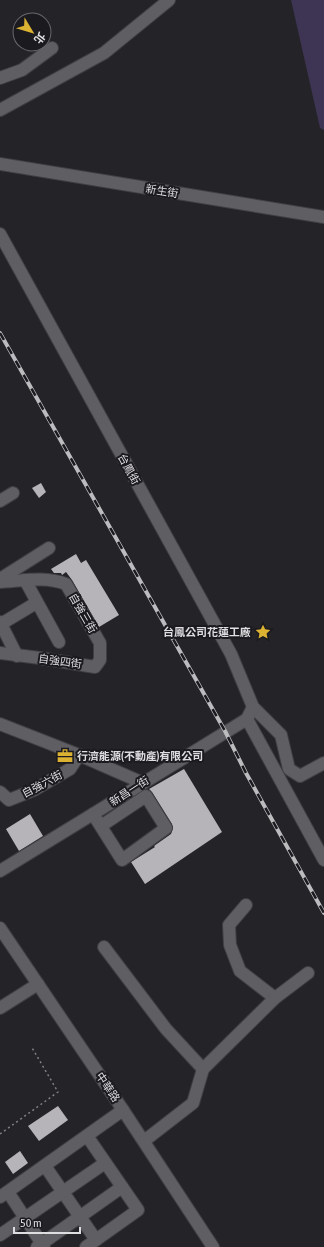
<svg xmlns="http://www.w3.org/2000/svg" width="324" height="1247" font-family="'Asap Condensed','Noto Sans TC',sans-serif">
	<style>
		.green { fill: #3e3453 }
		.building { fill: #b6b4b9 }
		.lines { fill: none; stroke-linecap: round; stroke-linejoin: round }
		.minor-casing { stroke: #403f42; stroke-width: 14 }
		.path { stroke: #818084; stroke-width: 1.5; stroke-dasharray: 2 3; stroke-linecap: butt }
		.minor { stroke: #5f5e62; stroke-width: 12 }
		.rail-casing { stroke: #bcbbbe; stroke-width: 4 }
		.rail { stroke: #1b1a1e; stroke-width: 2.5; stroke-dasharray: 8; stroke-linecap: butt }
		.labels { text-anchor: middle; stroke-width: 4; stroke-linejoin: round; paint-order: stroke }
		.street-label { font-size: 11px; fill: #dedde0; stroke: #1b1a1e }
		.poi-label { font-size: 11px; font-weight: bold; fill: #dedde0; stroke: #1b1a1e; text-anchor: end }
	</style>
	<rect width="100%" height="100%" fill="#242327"/>
	<path class="green" d="M291,0H324V130L320,128Z"/>
	<g class="building">
		<path d="M41,483L46,492L39,498L32,488Z"/>
		<path d="M76,554L81,563L86,560L119,615L99,627L72,580L66,572L62,575L61,573H54L51,569Z"/>
		<path d="M184,769L222,832L145,884L131,862L155,847L154,846L171,834L173,828L172,824L152,792L149,789Z"/>
		<path d="M30,814L43,836L19,851L6,829Z"/>
		<path d="M58,1106L68,1120L39,1141L28,1126Z"/>
		<path d="M20,1151L28,1163L13,1174L5,1162Z"/>
	</g>
	<g class="lines">
		<defs>
			<g id="minor">
				<path d="M0,78L22,70L52,48"/>
				<path d="M0,110L104,53L169,0"/>
				<path d="M0,164L324,217"/>
				<path d="M0,234L231,654L253,707L281,735L289,769L300,776L324,763"/>
				<path d="M0,501L13,493"/>
				<path d="M0,579L49,548"/>
				<path d="M25,580L59,642"/>
				<path d="M0,582C22,581 45,576 66,584L100,643V660L95,667L40,658L0,653"/>
				<path d="M0,622L17,656"/>
				<path d="M1,624L36,603"/>
				<path d="M247,719L324,860"/>
				<path d="M0,724L79,755L143,783"/>
				<path d="M0,792L9,800L34,790L70,769L79,755"/>
				<path d="M93,814L122,860L166,828L146,796L101,826"/>
				<path d="M0,871L93,814L247,719L253,707"/>
				<path d="M246,905L229,925L230,945L240,971L275,998"/>
				<path d="M0,928L123,1110L213,1247"/>
				<path d="M104,947L166,1029L203,1069"/>
				<path d="M0,1008L38,984"/>
				<path d="M144,1141L193,1103L203,1069L275,998L308,973"/>
				<path d="M45,1166L96,1240"/>
				<path d="M8,1192L44,1247"/>
				<path d="M0,1197L123,1110"/>
				<path d="M0,1235L105,1163"/>
				<path d="M37,1247L122,1187"/>
				<path d="M86,1247L138,1210L87,1136"/>
			</g>
		</defs>
		<use href="#minor" class="minor-casing"/>
		<path class="path" d="M0,1134L58,1092L31,1046"/>
		<use href="#minor" class="minor"/>
		<defs>
			<path id="rail" d="M0,333L225,731L246,773L324,913"/>
		</defs>
		<use href="#rail" class="rail-casing"/>
		<use href="#rail" class="rail"/>
	</g>
	<defs>
		<symbol id="sight-bare" viewBox="-9 -9 18 18"><path d="M0-6L1.8-2.2L6-1.7L2.9 1.2L3.7 5.4L0 3.3L-3.7 5.4L-2.9 1.2L-6-1.7L-1.8-2.2Z" fill="#dcb233" stroke="#1b1a1e" stroke-width="2.5" paint-order="stroke"/></symbol>
		<symbol id="office-bare" viewBox="-9 -9 18 18"><path d="M-6-3h4V-5.5h4V-3h4V5H-6ZM-1-4.5V-3h2v-1.5ZM-6 0V1H6V0Z" fill="#dcb233" stroke="#1b1a1e" stroke-width="2.5" paint-order="stroke"/></symbol>
	</defs>
	<g fill-rule="evenodd">
		<use href="#sight-bare" x="252" y="621" width="22" height="22"/>
		<use href="#office-bare" x="54" y="745" width="22" height="22"/>
	</g>
	<g class="labels">
		<g class="street-label">
			<text transform="translate(162 191) rotate(9)" y="4">新生街</text>
			<text transform="translate(129 469) rotate(61)" y="4">台鳳街</text>
			<text transform="translate(83 613) rotate(60)" y="4">自強三街</text>
			<text transform="translate(60 661) rotate(8)" y="4">自強四街</text>
			<text transform="translate(42 784) rotate(-28)" y="4">自強六街</text>
			<text transform="translate(129 791) rotate(-33)" y="4">新昌一街</text>
			<text transform="translate(108 1087) rotate(56)" y="4">中華路</text>
		</g>
		<g class="poi-label">
			<text x="251" y="636">台鳳公司花蓮工廠</text>
			<text x="77" y="760" text-anchor="start">行濟能源(不動產)有限公司</text>
		</g>
	</g>
	<g transform="translate(32 32) rotate(128)"><circle r="19" fill="#1b1a1e" stroke="#69686c"/>
	<path d="M0-3L7 15L0 10L-7 15Z" fill="#dcb233"/>
	<text y="-6" font-size="11" font-weight="bold" text-anchor="middle" fill="#dedde0">北</text>
	</g>
	<path d="M14 1227v6h66v-6" fill="none" stroke="#dedde0" stroke-width="2"/>
	<text x="20" y="1227" font-size="12" fill="#dedde0" stroke="#1b1a1e" stroke-width="3" paint-order="stroke">50 m</text>
</svg>
